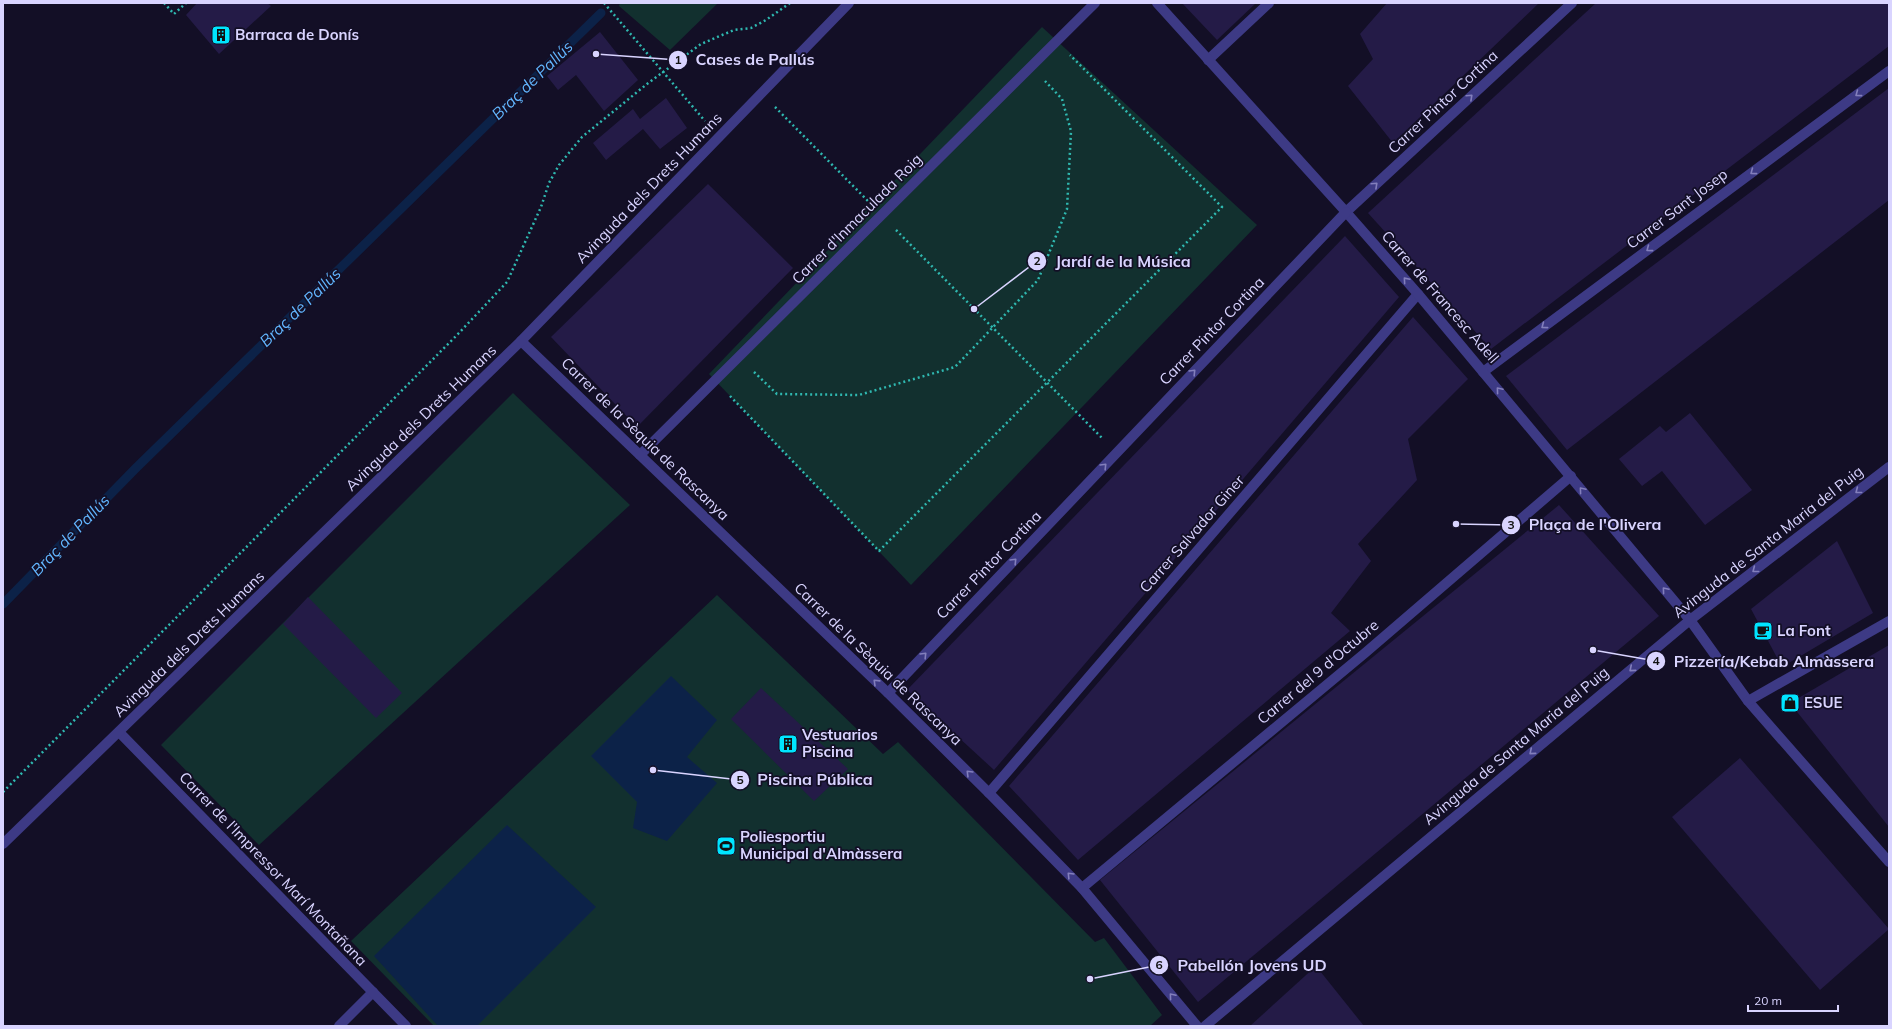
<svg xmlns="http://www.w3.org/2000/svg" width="1892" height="1029" font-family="Mulish,sans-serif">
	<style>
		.green { fill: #12302f }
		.water { fill: #0c2248 }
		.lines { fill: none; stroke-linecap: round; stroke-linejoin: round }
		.stream { stroke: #0c2248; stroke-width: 9 }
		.building { fill: #241b47 }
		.path { stroke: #2fb8b0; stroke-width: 2.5; stroke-dasharray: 2 3; stroke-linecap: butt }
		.pedestrian { stroke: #3d3a85; stroke-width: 10 }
		.minor { stroke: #3d3a85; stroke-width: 10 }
		.tertiary { stroke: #3d3a85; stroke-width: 10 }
		.oneway { stroke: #837fbc }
		.labels { text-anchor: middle; stroke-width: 3.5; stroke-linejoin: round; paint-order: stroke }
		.poi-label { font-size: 15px; font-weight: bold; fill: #d9d4ff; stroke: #130f26; text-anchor: start }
		.street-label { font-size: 15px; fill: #d9d4ff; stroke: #130f26 }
		.water-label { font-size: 16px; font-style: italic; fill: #62b6ff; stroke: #130f26 }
		.leader { fill: none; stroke: #d9d4ff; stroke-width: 1.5 }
		.callout-dot { fill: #d9d4ff; stroke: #130f26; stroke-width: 1.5 }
		.mark-label { font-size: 12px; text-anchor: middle; font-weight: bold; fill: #111 }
		.callout-label { font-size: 16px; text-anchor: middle; font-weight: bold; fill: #d9d4ff; stroke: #130f26; stroke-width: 3.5; stroke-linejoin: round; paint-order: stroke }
	</style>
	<rect width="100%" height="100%" fill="#130f26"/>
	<g class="green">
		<path d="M620,3H718L670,50L619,6Z"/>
		<path d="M1042,27L1257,225L911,585L709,374Z"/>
		<path d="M513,393L630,505L259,845L161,745Z"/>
		<path d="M717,595L883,754L898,742L1095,942L1104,938L1162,1015L1150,1026H434L351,941Z"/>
	</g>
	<g class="water">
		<path d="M671,676L717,720L687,757L717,783L667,841L633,828L637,802L591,756Z"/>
		<path d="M507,825L596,907L477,1026H438L374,956Z"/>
	</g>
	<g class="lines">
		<path class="stream" d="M3,604L136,468L601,13"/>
	</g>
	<g class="building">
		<path d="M197,3H267L271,6L219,54L186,15Z"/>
		<path d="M1182,3H1256L1217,40Z"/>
		<path d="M1387,3H1539L1393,143L1348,86L1373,59L1360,34Z"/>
		<path d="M1596,3H1889V46L1491,349L1368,213Z"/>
		<path d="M600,32L638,80L604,111L576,75L558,90L547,76Z"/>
		<path d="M1889,88V200L1567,450L1506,376Z"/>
		<path d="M666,98L687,128L660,149L643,129L606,160L593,143L633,109L640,119Z"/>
		<path d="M708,184L793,268L637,427L551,337Z"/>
		<path d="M1345,236L1399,297L994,770L907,690Z"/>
		<path d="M1413,317L1468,379L1408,439L1417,480L1358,544L1371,561L1331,613L1350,631L1078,860L1009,786Z"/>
		<path d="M1690,413L1752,490L1705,525L1662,471L1642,486L1619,459L1660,426L1666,432Z"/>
		<path d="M1559,505L1659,616L1198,1002L1100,880Z"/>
		<path d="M1837,541L1873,613L1782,667L1751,609Z"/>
		<path d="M308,597L402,693L376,718L283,624Z"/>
		<path d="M1889,645V827L1790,703Z"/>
		<path d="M761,688L848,769L814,801L731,719Z"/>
		<path d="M1740,758L1889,929L1820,990L1672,817Z"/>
		<path d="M1316,966L1364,1026H1250Z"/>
	</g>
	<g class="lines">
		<g class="path">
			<path d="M164,3L174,14L186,3"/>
			<path d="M604,3L705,121"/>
			<path d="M775,107L868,201"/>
			<path d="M896,230L1102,438"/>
			<path d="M754,372L777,394L859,395L955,367L1038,280L1067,209L1071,131L1062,99L1045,81"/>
			<path d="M730,396L879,551L1222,207L1070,55"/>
			<path d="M3,792L458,334L507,282L541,207L549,183L559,165L582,137L647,84L701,44L734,30L751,28L766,20L790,3"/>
		</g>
		<g class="pedestrian">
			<path d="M1208,60L1269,3"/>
			<path d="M1346,212L1572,3"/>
			<path d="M1483,372L1889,71"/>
			<path d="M640,455L1095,3"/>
			<path d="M1690,620L1748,701L1889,862"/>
			<path d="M1748,701L1889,621"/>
			<path d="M989,793L1418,294"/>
			<path d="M1082,888L1365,653L1571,476"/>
			<path d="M339,1026L373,992"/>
		</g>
		<g class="minor">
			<path d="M1157,3L1346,212L1418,294L1690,620"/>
			<path d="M521,341L888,693L989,793L1082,888L1197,1026"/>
			<path d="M888,693L1346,212"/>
			<path d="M119,732L406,1026"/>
			<path d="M1205,1026L1690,620L1889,467"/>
		</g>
		<path class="tertiary" d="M3,844L521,341L849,3"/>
	</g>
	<defs><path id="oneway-chevron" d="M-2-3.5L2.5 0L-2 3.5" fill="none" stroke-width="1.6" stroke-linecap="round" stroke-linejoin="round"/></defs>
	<g class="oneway">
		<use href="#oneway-chevron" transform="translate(1858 94) rotate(143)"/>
		<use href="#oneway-chevron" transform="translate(1470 97) rotate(-43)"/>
		<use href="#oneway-chevron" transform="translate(1753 172) rotate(143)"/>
		<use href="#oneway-chevron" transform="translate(1375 185) rotate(-43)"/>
		<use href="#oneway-chevron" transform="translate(1649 249) rotate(143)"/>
		<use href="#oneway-chevron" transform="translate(1406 280) rotate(-131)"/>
		<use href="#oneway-chevron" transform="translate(1544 326) rotate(143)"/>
		<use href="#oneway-chevron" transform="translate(1193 372) rotate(-46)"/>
		<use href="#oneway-chevron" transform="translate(1499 390) rotate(-130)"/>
		<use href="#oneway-chevron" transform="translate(1104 466) rotate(-46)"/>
		<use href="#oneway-chevron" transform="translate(1582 490) rotate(-130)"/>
		<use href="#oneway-chevron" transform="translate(1858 491) rotate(142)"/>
		<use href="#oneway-chevron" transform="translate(1014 561) rotate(-46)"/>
		<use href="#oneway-chevron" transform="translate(1755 570) rotate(142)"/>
		<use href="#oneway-chevron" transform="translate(1665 590) rotate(-130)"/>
		<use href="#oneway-chevron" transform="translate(924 655) rotate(-46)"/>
		<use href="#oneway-chevron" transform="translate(1632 669) rotate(140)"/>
		<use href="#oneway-chevron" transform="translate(876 682) rotate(-136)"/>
		<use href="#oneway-chevron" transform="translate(1532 752) rotate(140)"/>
		<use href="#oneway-chevron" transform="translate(969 773) rotate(-135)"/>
		<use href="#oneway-chevron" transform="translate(1070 875) rotate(-134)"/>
		<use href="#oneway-chevron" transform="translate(1172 996) rotate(-130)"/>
	</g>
	<defs>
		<symbol id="building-square" viewBox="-11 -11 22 22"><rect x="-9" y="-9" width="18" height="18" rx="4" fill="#00e5ff" stroke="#130f26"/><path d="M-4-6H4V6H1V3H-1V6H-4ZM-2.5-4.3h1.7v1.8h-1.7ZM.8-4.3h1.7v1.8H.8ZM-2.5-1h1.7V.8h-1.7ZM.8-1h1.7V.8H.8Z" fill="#111"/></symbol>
		<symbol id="cafe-square" viewBox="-11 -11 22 22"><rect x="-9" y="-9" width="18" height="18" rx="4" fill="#00e5ff" stroke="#130f26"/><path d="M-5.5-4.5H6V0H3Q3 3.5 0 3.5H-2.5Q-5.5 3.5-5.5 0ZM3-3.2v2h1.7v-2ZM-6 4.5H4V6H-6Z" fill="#111"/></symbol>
		<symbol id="shop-square" viewBox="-11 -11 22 22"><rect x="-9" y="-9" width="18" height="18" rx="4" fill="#00e5ff" stroke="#130f26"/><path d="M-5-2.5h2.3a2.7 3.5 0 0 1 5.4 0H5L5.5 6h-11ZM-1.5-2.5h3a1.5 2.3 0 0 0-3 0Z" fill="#111"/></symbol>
		<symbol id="stadium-square" viewBox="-11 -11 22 22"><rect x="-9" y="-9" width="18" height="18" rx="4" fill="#00e5ff" stroke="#130f26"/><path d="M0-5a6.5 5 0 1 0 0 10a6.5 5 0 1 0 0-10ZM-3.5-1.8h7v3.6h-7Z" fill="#111"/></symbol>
	</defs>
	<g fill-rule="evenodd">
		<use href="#building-square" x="210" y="24" width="22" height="22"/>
		<use href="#cafe-square" x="1752" y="620" width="22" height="22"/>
		<use href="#shop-square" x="1779" y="692" width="22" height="22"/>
		<use href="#building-square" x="777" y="733" width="22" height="22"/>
		<use href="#stadium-square" x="715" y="835" width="22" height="22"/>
	</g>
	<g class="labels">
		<g class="poi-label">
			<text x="235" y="40">Barraca de Donís</text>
			<text x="1777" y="636">La Font</text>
			<text x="1804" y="708">ESUE</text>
			<text x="802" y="740">Vestuarios<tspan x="802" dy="17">Piscina</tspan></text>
			<text x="740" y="842">Poliesportiu<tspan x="740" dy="17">Municipal d'Almàssera</tspan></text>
		</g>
		<g class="street-label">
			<text transform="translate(1443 102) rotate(-43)" y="5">Carrer Pintor Cortina</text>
			<text transform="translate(649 188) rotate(-46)" y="5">Avinguda dels Drets Humans</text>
			<text transform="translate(1677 209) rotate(-37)" y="5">Carrer Sant Josep</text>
			<text transform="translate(857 219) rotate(-45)" y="5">Carrer d'Inmaculada Roig</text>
			<text transform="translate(1440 297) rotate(49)" y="5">Carrer de Francesc Adell</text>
			<text transform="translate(1212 331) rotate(-46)" y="5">Carrer Pintor Cortina</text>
			<text transform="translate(421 418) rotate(-44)" y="5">Avinguda dels Drets Humans</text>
			<text transform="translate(645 439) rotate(44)" y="5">Carrer de la Sèquia de Rascanya</text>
			<text transform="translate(1192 534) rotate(-49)" y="5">Carrer Salvador Giner</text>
			<text transform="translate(1768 542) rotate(-38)" y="5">Avinguda de Santa Maria del Puig</text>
			<text transform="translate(989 565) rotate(-46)" y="5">Carrer Pintor Cortina</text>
			<text transform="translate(189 644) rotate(-44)" y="5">Avinguda dels Drets Humans</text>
			<text transform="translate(878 664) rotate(44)" y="5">Carrer de la Sèquia de Rascanya</text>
			<text transform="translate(1318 672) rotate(-40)" y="5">Carrer del 9 d'Octubre</text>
			<text transform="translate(1516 746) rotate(-40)" y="5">Avinguda de Santa Maria del Puig</text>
			<text transform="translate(273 869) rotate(46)" y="5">Carrer de l'Impressor Marí Montañana</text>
		</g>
		<g class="water-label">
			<text transform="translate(532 80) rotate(-44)" y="6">Braç de Pallús</text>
			<text transform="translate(300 307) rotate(-44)" y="6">Braç de Pallús</text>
			<text transform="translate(70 535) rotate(-46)" y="6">Braç de Pallús</text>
		</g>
	</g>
	<path class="leader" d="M596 54L678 60M974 309L1037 261M1456 524L1511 525M1593 650L1656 661M653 770L740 780M1090 979L1159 965"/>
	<g class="callout-dot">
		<circle cx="596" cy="54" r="4"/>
		<circle cx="974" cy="309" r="4"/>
		<circle cx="1456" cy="524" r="4"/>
		<circle cx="1593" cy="650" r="4"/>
		<circle cx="653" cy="770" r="4"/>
		<circle cx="1090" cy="979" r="4"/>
		<circle cx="678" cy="60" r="10"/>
		<circle cx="1037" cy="261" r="10"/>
		<circle cx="1511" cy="525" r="10"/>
		<circle cx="1656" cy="661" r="10"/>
		<circle cx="740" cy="780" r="10"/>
		<circle cx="1159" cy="965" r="10"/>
	</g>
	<g class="mark-label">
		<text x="678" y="64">1</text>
		<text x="1037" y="265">2</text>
		<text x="1511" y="529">3</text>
		<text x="1656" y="665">4</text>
		<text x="740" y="784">5</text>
		<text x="1159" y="969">6</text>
	</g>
	<g class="callout-label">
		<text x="755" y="65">Cases de Pallús</text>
		<text x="1123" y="267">Jardí de la Música</text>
		<text x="1595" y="530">Plaça de l'Olivera</text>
		<text x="1774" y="667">Pizzería/Kebab Almàssera</text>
		<text x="815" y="785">Piscina Pública</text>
		<text x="1252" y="971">Pabellón Jovens UD</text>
	</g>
	<rect width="1892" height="1029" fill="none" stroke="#d9d4ff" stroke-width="8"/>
	<path d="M1748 1005v6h90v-6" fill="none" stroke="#d9d4ff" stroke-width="2"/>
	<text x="1754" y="1005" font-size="12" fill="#d9d4ff" stroke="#130f26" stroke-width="3" paint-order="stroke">20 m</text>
</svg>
